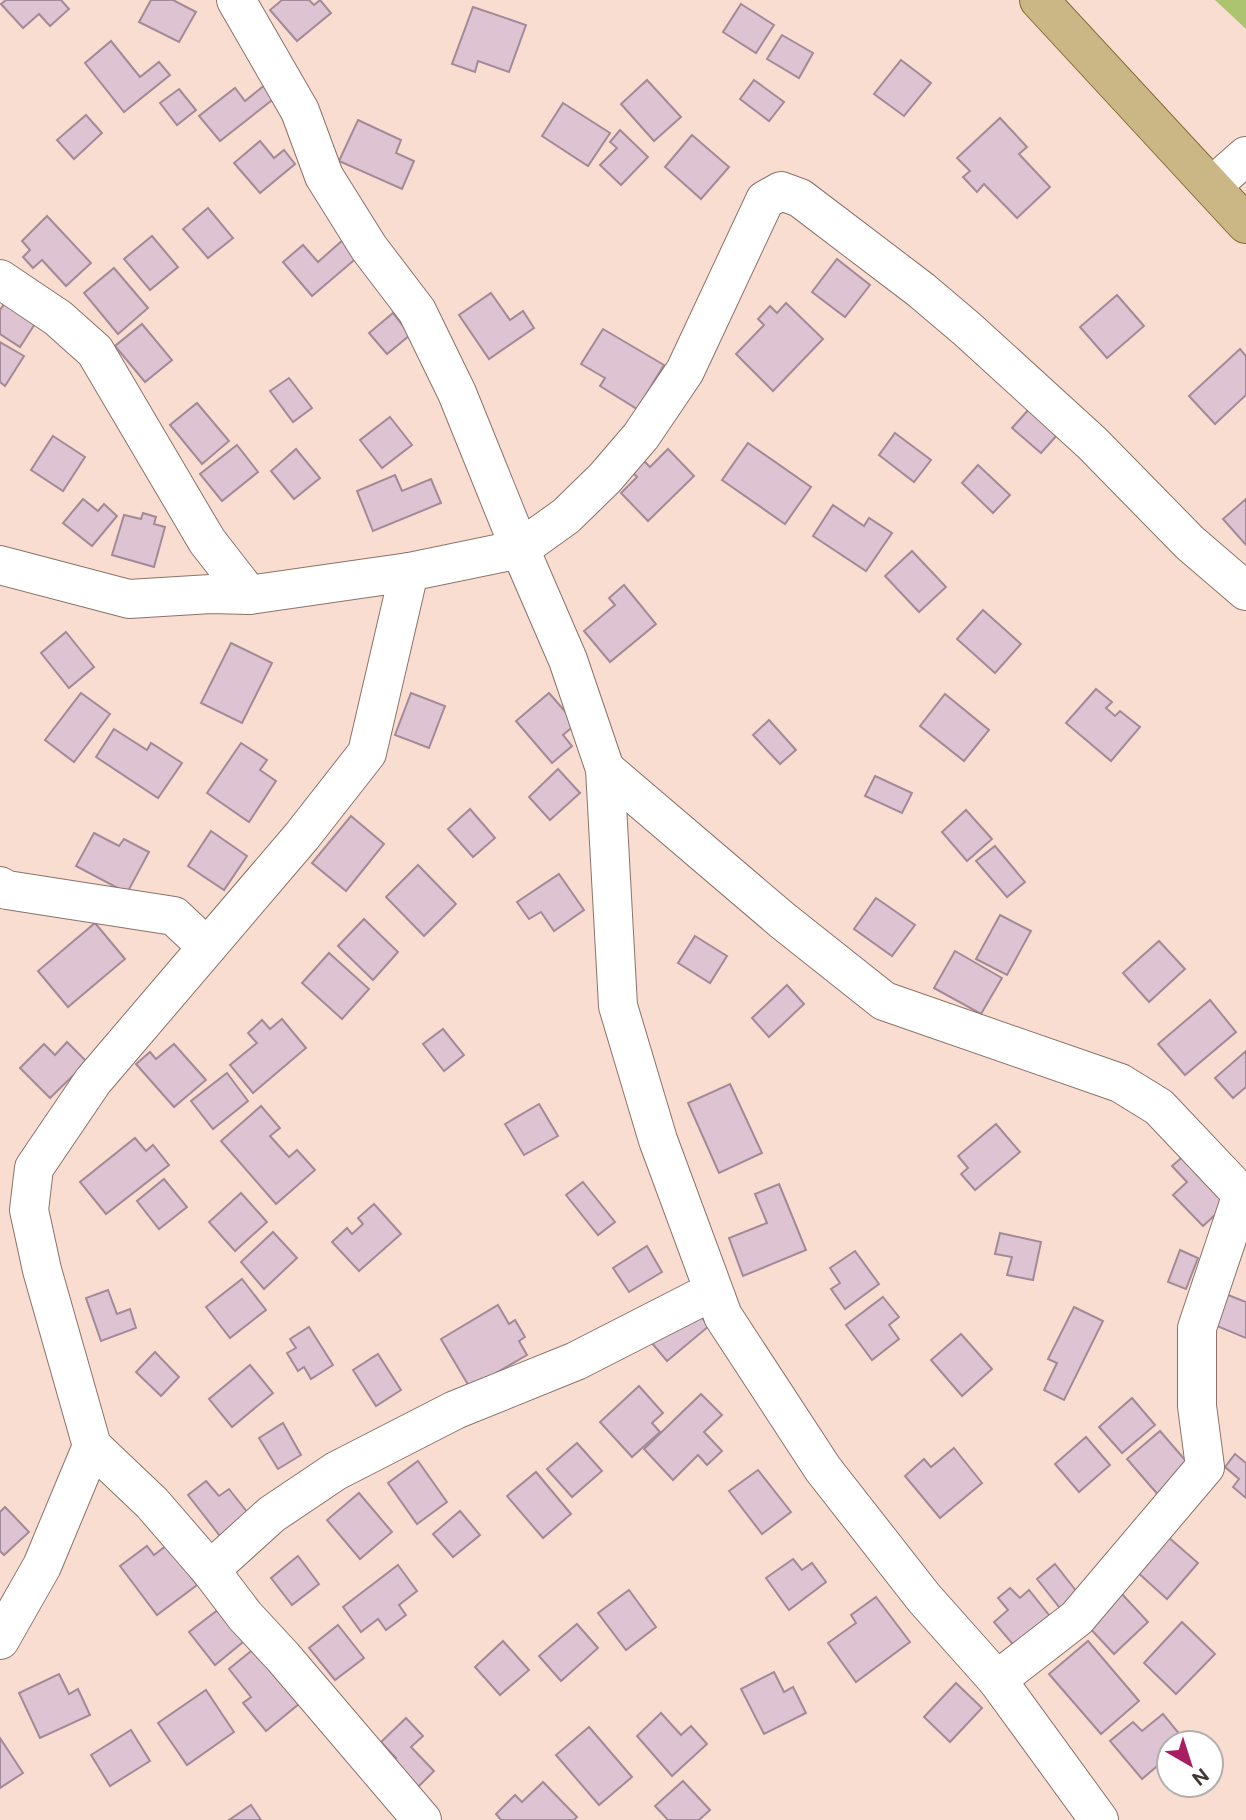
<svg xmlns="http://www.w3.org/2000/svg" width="1246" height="1820" font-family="'Public Sans',sans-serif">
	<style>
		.green { fill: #acc370 }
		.building { fill: #dec3d2; stroke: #a38a98; stroke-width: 2 }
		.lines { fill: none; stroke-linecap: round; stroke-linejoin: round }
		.minor-casing { stroke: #8c7268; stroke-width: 40 }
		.major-casing { stroke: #846a33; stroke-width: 40 }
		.minor { stroke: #fff; stroke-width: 38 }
		.major { stroke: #cbb685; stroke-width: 38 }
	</style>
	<rect width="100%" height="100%" fill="#faddd1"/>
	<path class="green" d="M1215,0H1246V29Z"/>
	<g class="building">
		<path d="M6,0H61L69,9L50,26L39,14L23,28L1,4Z"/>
		<path d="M151,0H173L196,12L179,42L139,22Z"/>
		<path d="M282,0H309L314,5L320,0L331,13L297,41L270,10Z"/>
		<path d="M741,4L774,25L756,53L723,32Z"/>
		<path d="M473,7L526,25L509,72L478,61L475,72L452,64Z"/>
		<path d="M782,35L813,53L799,78L767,59Z"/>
		<path d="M111,41L140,77L159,62L170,75L124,112L85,63Z"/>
		<path d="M901,60L931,83L904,116L874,94Z"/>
		<path d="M647,80L681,117L654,141L621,104Z"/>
		<path d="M754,80L784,102L769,121L740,99Z"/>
		<path d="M266,84L276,97L220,141L199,116L235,88L245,101Z"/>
		<path d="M179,89L196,110L177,125L160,103Z"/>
		<path d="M563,103L610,133L588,166L542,136Z"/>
		<path d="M86,115L102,133L74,159L57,140Z"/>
		<path d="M1000,118L1027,147L1019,154L1050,187L1017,218L984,184L977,192L963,177L970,171L957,158Z"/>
		<path d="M358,120L401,140L396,153L414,161L402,189L339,161Z"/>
		<path d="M620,130L648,157L621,185L600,165L617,148L610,142Z"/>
		<path d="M692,135L729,167L701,199L665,167Z"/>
		<path d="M260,141L274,158L284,150L295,164L260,193L234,163Z"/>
		<path d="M208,208L233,238L208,258L183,229Z"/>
		<path d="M47,216L91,263L66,286L42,260L33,268L23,257L30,250L22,241Z"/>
		<path d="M152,236L178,267L150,290L124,259Z"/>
		<path d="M344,239L359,256L312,296L283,262L303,245L318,262Z"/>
		<path d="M837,259L870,285L845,317L812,292Z"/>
		<path d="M114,268L148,308L118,334L84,293Z"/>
		<path d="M491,293L510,320L523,311L534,328L489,359L459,315Z"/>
		<path d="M1117,295L1144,326L1107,358L1080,327Z"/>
		<path d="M9,296L40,316L20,347L0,334V310Z"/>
		<path d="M786,303L823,339L773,391L736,354L764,325L758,319L770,306L777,313Z"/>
		<path d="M393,313L410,335L387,354L369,333Z"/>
		<path d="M142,324L172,360L145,382L115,346Z"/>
		<path d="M603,329L664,365L637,409L600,386L605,378L581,364Z"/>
		<path d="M0,342L24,356L5,386L0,382Z"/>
		<path d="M1240,349L1246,356V395L1215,424L1189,396Z"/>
		<path d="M289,378L312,408L293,422L270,391Z"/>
		<path d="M197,403L229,441L202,464L170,425Z"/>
		<path d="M1030,408L1058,434L1041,453L1012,428Z"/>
		<path d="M390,417L412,445L382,468L360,440Z"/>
		<path d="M895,433L931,460L914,482L879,455Z"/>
		<path d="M53,436L85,457L63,491L31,470Z"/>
		<path d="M748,443L811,487L785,524L722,480Z"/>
		<path d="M237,445L258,472L222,501L200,474Z"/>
		<path d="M296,449L320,478L294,499L271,471Z"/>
		<path d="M668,449L694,476L648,521L621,493L637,477L630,470L642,459L650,467Z"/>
		<path d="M978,465L1010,495L993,513L962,483Z"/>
		<path d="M395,475L402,491L431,479L441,503L373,531L357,491Z"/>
		<path d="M83,499L98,511L104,504L117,516L92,546L63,523Z"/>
		<path d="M1246,499V545L1223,519Z"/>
		<path d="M833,505L864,526L869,518L892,533L866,571L813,536Z"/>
		<path d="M143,513L156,517L154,524L165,527L154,567L112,555L124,515L141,519Z"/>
		<path d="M912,551L946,587L919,612L885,576Z"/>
		<path d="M624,585L656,624L610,662L584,631L615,605L609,598Z"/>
		<path d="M983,610L1021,644L995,673L957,639Z"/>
		<path d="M66,632L94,667L69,688L41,653Z"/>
		<path d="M231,643L272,663L242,723L201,703Z"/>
		<path d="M1096,689L1112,702L1106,708L1115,716L1120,711L1140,727L1111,761L1066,723Z"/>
		<path d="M81,693L110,714L74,762L45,740Z"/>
		<path d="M411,693L445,706L429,748L395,735Z"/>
		<path d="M549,693L576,724L563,735L572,746L552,763L516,721Z"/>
		<path d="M945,694L989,730L964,761L920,726Z"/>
		<path d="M769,720L796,750L780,764L753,735Z"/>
		<path d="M114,729L147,750L151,743L182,763L158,798L96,757Z"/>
		<path d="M241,743L267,760L260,770L276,781L249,822L207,793Z"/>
		<path d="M558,769L580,793L550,820L529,797Z"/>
		<path d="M875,776L912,793L902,813L865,796Z"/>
		<path d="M470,809L495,838L473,857L448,829Z"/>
		<path d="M966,810L992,839L967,861L942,832Z"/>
		<path d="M351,816L384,844L346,891L312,863Z"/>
		<path d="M211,831L247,856L224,890L188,866Z"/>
		<path d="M94,833L119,846L124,839L149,852L127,893L76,866Z"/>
		<path d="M995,846L1025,882L1007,897L976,861Z"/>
		<path d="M418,865L456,904L424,936L386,897Z"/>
		<path d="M559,874L584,910L554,931L541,912L529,919L517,902Z"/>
		<path d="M876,898L915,925L892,956L854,929Z"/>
		<path d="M1000,915L1031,931L1007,975L976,959Z"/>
		<path d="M364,919L398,952L373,980L338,946Z"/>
		<path d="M95,923L125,959L68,1007L38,971Z"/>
		<path d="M695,936L727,956L710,983L678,963Z"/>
		<path d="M1159,941L1185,969L1149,1002L1123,973Z"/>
		<path d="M955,951L1002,978L981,1014L934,988Z"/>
		<path d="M329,953L369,989L342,1019L302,983Z"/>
		<path d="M787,985L804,1004L769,1037L752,1018Z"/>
		<path d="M1210,1000L1236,1032L1185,1075L1158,1044Z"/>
		<path d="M282,1019L306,1048L253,1093L230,1065L257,1043L248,1033L262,1020L270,1029Z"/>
		<path d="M443,1029L464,1055L444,1071L423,1044Z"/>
		<path d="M67,1042L87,1062L50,1098L20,1068L44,1044L55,1055Z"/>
		<path d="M174,1044L206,1080L174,1107L136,1064L150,1052L156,1059Z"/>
		<path d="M1246,1051V1087L1233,1098L1215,1078Z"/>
		<path d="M227,1073L248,1101L213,1129L191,1101Z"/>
		<path d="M730,1084L762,1153L719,1173L688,1103Z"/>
		<path d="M539,1104L558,1136L524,1155L505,1124Z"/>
		<path d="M261,1106L280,1128L270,1136L289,1157L297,1150L315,1170L276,1204L221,1141Z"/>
		<path d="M996,1124L1020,1152L975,1190L961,1174L968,1168L958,1156Z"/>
		<path d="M135,1138L146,1151L153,1145L169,1165L106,1214L80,1182Z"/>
		<path d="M1186,1154L1230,1201L1203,1226L1173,1195L1187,1182L1172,1166Z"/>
		<path d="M164,1179L187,1207L159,1229L137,1201Z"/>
		<path d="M583,1182L615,1222L598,1235L566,1195Z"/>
		<path d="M779,1184L806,1250L743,1276L729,1238L767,1223L755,1194Z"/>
		<path d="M241,1193L267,1222L235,1251L209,1222Z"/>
		<path d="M374,1204L401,1234L359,1271L332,1242L347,1228L352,1234L363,1224L358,1218Z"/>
		<path d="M273,1232L297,1258L264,1289L241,1262Z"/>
		<path d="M1000,1233L1041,1242L1033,1280L1007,1275L1012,1257L995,1254Z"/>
		<path d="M647,1246L662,1272L629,1292L613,1268Z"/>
		<path d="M1180,1250L1198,1258L1186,1289L1168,1282Z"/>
		<path d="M855,1251L879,1284L845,1309L831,1289L840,1283L830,1268Z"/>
		<path d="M242,1279L266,1310L230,1338L206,1307Z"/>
		<path d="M108,1290L117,1314L130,1309L136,1328L101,1341L86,1298Z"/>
		<path d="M1218,1291L1246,1302V1338L1205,1321Z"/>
		<path d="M883,1297L899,1317L889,1325L899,1339L872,1360L846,1325Z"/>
		<path d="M498,1305L509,1324L515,1320L525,1337L519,1341L527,1355L470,1388L441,1339Z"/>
		<path d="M693,1307L709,1326L667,1361L651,1342Z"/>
		<path d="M1074,1307L1103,1321L1064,1400L1044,1390L1057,1363L1048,1359Z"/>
		<path d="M309,1327L333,1365L311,1379L304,1367L298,1371L287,1353L296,1348L290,1339Z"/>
		<path d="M961,1334L992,1369L962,1396L931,1360Z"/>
		<path d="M155,1352L179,1377L161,1396L136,1372Z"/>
		<path d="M378,1354L401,1390L376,1406L353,1370Z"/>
		<path d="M250,1365L273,1393L232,1427L209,1399Z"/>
		<path d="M639,1386L663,1413L652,1423L660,1432L632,1457L600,1422Z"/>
		<path d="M701,1394L722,1415L704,1432L722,1451L707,1465L698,1455L673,1480L644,1449Z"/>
		<path d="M1132,1398L1155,1425L1122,1453L1099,1427Z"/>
		<path d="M283,1423L301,1455L278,1469L259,1438Z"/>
		<path d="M1160,1431L1192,1468L1160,1497L1127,1459Z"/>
		<path d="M1086,1437L1110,1465L1079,1492L1055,1464Z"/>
		<path d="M577,1443L602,1471L572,1497L547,1469Z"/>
		<path d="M954,1448L982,1483L940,1518L905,1476L924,1459L931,1467Z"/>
		<path d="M1235,1454L1246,1463V1498L1233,1487L1239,1479L1225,1467Z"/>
		<path d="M418,1461L447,1502L417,1524L388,1483Z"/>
		<path d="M758,1470L791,1512L762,1534L729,1491Z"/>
		<path d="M536,1472L571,1514L543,1538L507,1496Z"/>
		<path d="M206,1481L219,1496L229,1489L248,1513L220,1536L188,1495Z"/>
		<path d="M359,1493L392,1532L360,1559L327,1520Z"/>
		<path d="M5,1507L29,1532L4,1555L0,1551V1512Z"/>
		<path d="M460,1511L480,1535L453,1557L433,1534Z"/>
		<path d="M1167,1536L1198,1563L1167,1599L1136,1571Z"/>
		<path d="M167,1545L197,1585L157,1615L120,1566L147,1546L154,1555Z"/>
		<path d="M298,1556L319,1584L292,1605L271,1578Z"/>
		<path d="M793,1559L802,1570L812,1563L826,1582L789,1610L766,1578Z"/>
		<path d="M1055,1564L1081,1597L1063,1612L1037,1579Z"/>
		<path d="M398,1565L417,1591L399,1605L406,1615L386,1630L378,1619L361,1632L343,1607Z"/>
		<path d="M1010,1588L1020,1598L1029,1590L1057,1625L1022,1655L994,1622L1008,1610L998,1598Z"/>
		<path d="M629,1590L656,1627L626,1650L598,1613Z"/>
		<path d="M1120,1592L1148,1622L1114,1654L1086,1624Z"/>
		<path d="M876,1597L910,1642L856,1682L828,1643L856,1623L851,1615Z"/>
		<path d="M223,1606L248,1638L215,1665L189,1632Z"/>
		<path d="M1182,1622L1215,1654L1176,1694L1144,1663Z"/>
		<path d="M577,1624L598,1648L561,1681L539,1656Z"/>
		<path d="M338,1625L364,1658L335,1680L309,1648Z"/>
		<path d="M267,1638L311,1694L266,1731L243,1703L251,1697L229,1669Z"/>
		<path d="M503,1641L529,1670L500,1695L475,1667Z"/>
		<path d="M1088,1641L1139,1701L1101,1734L1049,1674Z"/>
		<path d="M774,1672L784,1692L793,1687L806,1713L764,1734L741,1689Z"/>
		<path d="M59,1674L69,1694L78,1689L90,1715L40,1738L19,1693Z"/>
		<path d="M956,1683L982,1708L950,1742L924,1717Z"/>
		<path d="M206,1690L234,1732L187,1765L158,1723Z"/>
		<path d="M661,1713L681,1735L691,1726L707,1744L672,1776L637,1736Z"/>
		<path d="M1163,1714L1186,1742L1169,1743V1756L1142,1779L1110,1741L1133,1722L1142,1731Z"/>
		<path d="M406,1718L423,1736L411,1747L434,1771L417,1788L391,1761L396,1758L381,1742Z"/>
		<path d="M589,1727L632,1777L599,1805L556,1755Z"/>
		<path d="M131,1730L150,1761L110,1786L91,1755Z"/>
		<path d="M0,1738L23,1773L0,1788Z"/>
		<path d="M683,1781L710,1810L699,1820H668L655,1806Z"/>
		<path d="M543,1782L577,1817L574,1820H501L496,1814L515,1795L522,1802Z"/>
		<path d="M251,1805L261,1820H229Z"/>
	</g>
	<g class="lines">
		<defs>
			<g id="minor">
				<path d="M236,0L300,111L324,176L369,248L417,311L457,393L520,549L566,516L605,478L641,436L685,371L765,200L781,191L800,198L921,290L967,329L1092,443L1190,543L1246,591"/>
				<path d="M1212,186L1246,156"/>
				<path d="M0,279L58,318L95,351L207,541L249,595"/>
				<path d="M0,565L129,599L211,594L249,595L409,572L520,549L568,660L605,769"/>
				<path d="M409,572L367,753L302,836L93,1081L34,1168L29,1210L42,1270L92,1446L152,1503L210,1570L245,1616L283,1657L422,1820"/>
				<path d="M0,886L7,890L174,916L207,947"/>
				<path d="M210,1570L272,1514L336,1471L455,1410L576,1361L713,1291"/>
				<path d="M0,1640L42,1566L92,1446"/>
				<path d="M997,1680L1077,1618L1205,1467L1197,1406V1328L1242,1194"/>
				<path d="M1099,1820L997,1680L924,1598L823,1469L723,1316L658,1140L618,1006L605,769L782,920L884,1001L1120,1083L1159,1107L1246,1199"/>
			</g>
			<path id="major" d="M1039,0L1246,224"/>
		</defs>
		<use href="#minor" class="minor-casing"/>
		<use href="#major" class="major-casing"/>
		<use href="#minor" class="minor"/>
		<use href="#major" class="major"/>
	</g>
	<g transform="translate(1190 1764) rotate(141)"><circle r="33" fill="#ffffff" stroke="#b3afad" stroke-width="2"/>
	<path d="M0-5L12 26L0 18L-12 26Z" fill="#a81e62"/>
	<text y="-10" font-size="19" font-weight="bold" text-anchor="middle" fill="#423732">N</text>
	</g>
</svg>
